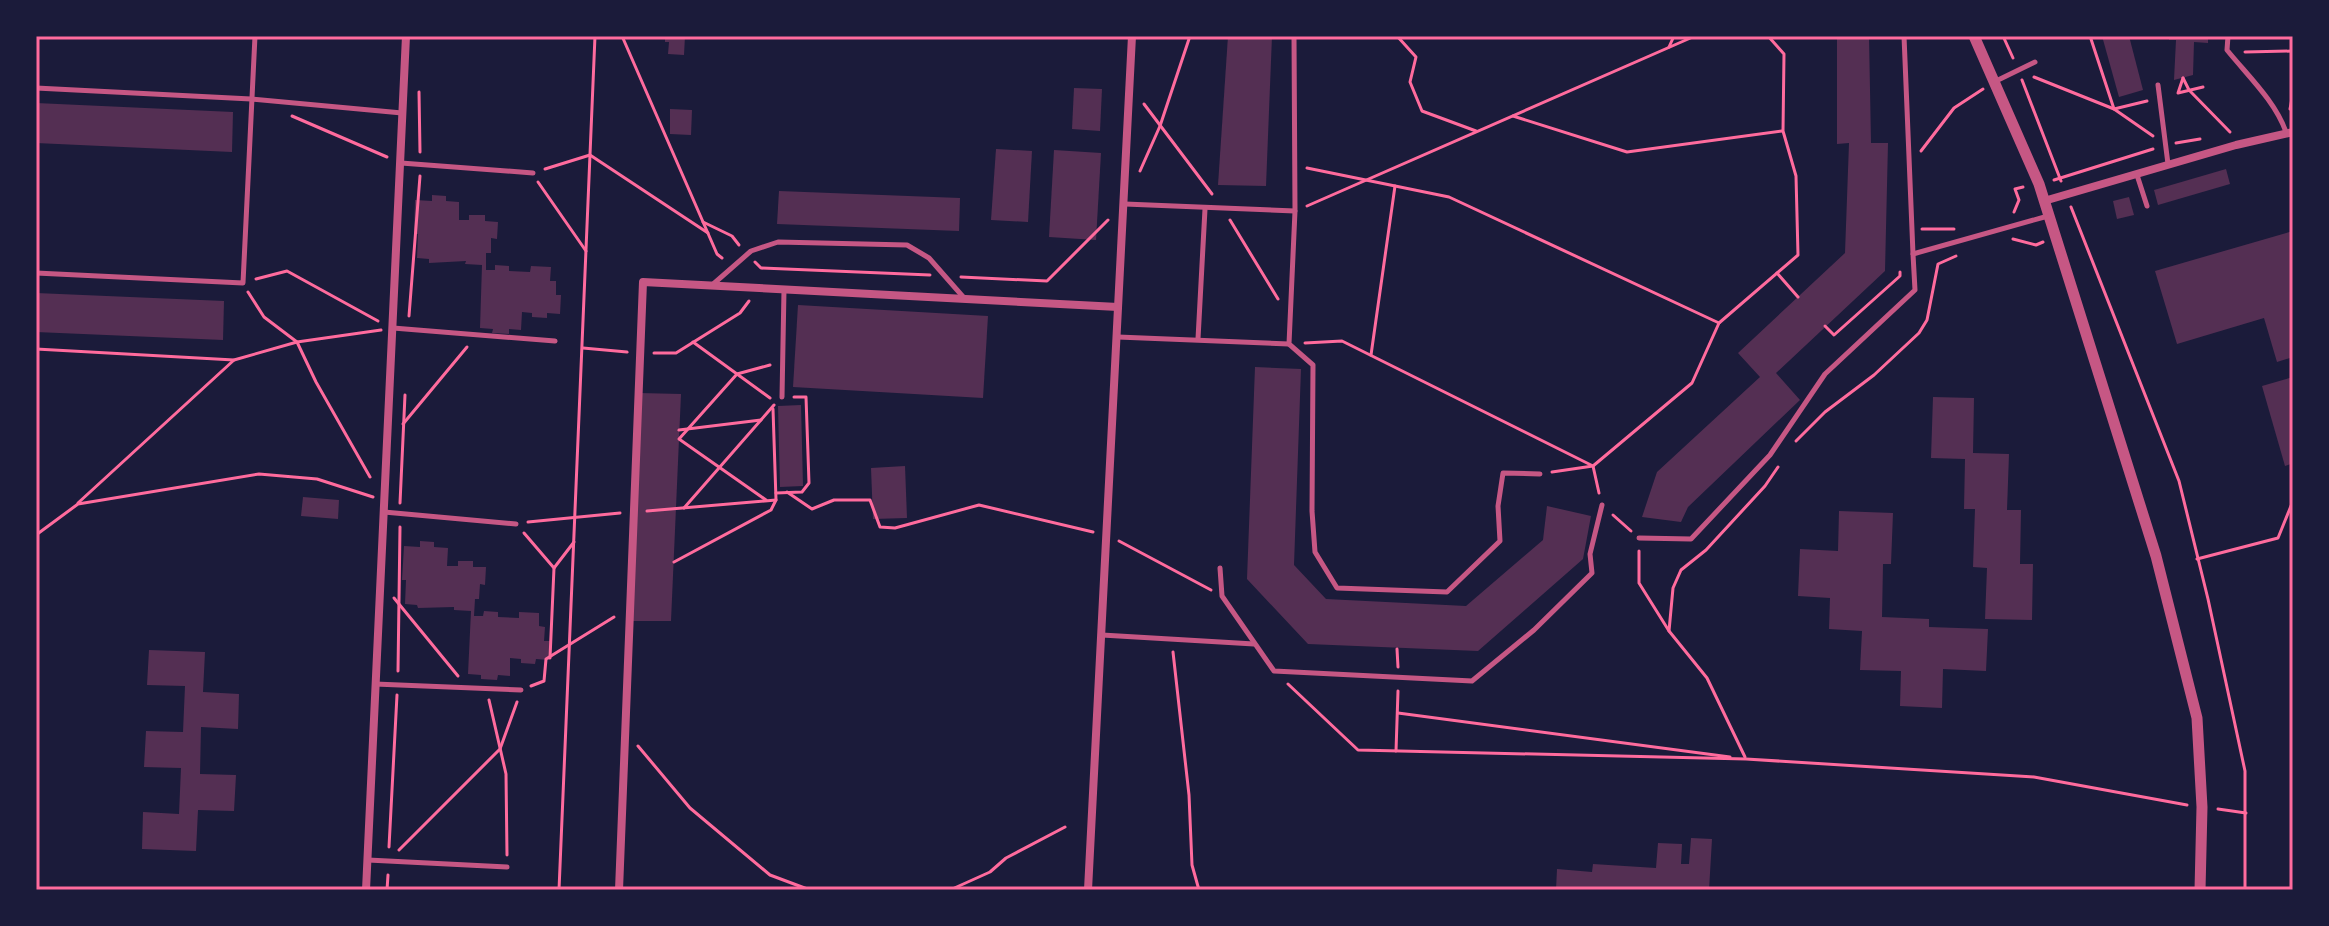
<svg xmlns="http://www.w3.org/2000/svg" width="2329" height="926" font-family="'Golos Text',sans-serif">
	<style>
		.building { fill: #542f53 }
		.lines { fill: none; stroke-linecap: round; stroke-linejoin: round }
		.path { stroke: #ff6b9d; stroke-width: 3 }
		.service { stroke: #c65784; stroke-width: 5 }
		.minor { stroke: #c65784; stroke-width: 8 }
		.tertiary { stroke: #c65784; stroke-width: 11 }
		.neatline { fill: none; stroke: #ff6b9d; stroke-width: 3 }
	</style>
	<rect width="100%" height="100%" fill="#1b1b3a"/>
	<g class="building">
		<path d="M685,36L684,55L668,54L669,42H665V37Z"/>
		<path d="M1228,36H1272L1266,186L1218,185Z"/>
		<path d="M1837,36H1869L1871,143H1888L1885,271L1776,373L1800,400L1688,507L1681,522L1642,517L1657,472L1760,377L1738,353L1845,253L1849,143L1837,144Z"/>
		<path d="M2102,36H2129L2143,90L2119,97Z"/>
		<path d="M2169,36H2208V43L2194,42L2193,75L2174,80L2176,40H2169Z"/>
		<path d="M1074,88L1102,89L1100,131L1072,129Z"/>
		<path d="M36,103L233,112L232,152L36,143Z"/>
		<path d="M670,109L692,110L691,135L670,134Z"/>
		<path d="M996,149L1032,151L1028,222L991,220Z"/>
		<path d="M1054,150L1101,153L1096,240L1049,237Z"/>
		<path d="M2226,169L2230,184L2158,205L2154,190Z"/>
		<path d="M779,191L960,198L959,231L777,224Z"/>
		<path d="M432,195L446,196V201L459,202V220H469V215H485V221L498,222L497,239L491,238V253H486V270H495V265L509,266V271L530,272L531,266L551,267L550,281H556V295H561L560,314L547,313V318L532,317V313L522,312L521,330L509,329V334L492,333L493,329L480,328L482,265L465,264L466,261L429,263V259L417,258L418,234H414L415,200L432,201Z"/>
		<path d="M2129,197L2134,215L2117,219L2113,201Z"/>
		<path d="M2293,231V357L2277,362L2264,318L2177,344L2155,271Z"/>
		<path d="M36,293L224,301L223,340L36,332Z"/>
		<path d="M798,305L988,316L983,398L793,387Z"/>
		<path d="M1255,367L1301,369L1294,565L1326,599L1466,606L1543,540L1547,506L1591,516L1583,559L1478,651L1308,644L1247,579Z"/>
		<path d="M2293,377V463L2285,466L2262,386Z"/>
		<path d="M639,393L681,394L671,621H632Z"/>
		<path d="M1933,397L1974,398L1973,453L2009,454L2007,510H2021L2020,564H2033L2032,620L1985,619L1987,568L1973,567L1975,509H1964L1965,459L1931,458Z"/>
		<path d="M801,405L803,486L780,487L778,406Z"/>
		<path d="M905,466L907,518L873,519L871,468Z"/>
		<path d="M303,497L339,500L338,519L301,516Z"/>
		<path d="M1839,511L1893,513L1891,564H1883L1882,617L1929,619V627L1988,629L1986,671L1943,669L1942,708L1900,706L1901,671L1860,670L1862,631L1829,629L1830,598L1798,596L1800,549L1838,551Z"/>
		<path d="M420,541L434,542V547L448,548L447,566H458V561H473V567H486L485,585L480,584L479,599H475L474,616H483L484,611L498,612V617L519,618V612L539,613V626L545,627L544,641H550L549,660L536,659L535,664L521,663V659L510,658V676L498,675L497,680L481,679V675L468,674L471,611L454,610V607L418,608L417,605L405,604L406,580H402L404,546L420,547Z"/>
		<path d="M149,650L205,652L203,692L239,694L238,729L201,727L200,774L236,775L234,811L198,810L196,851L142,849L143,812L179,814L181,768L144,767L146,731L183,732L185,686L147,685Z"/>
		<path d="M1691,838L1712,839L1709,890H1556L1557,869L1592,872L1593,864L1656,868L1658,843L1682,844L1681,864H1689Z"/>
	</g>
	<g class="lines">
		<g class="path">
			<path d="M622,36L717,254L722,258"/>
			<path d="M1397,36L1416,57L1410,82L1422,111L1476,131"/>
			<path d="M2003,36L2013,58"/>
			<path d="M2090,36L2114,109L2153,136"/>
			<path d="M1669,47L1674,36"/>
			<path d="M2245,52L2293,51"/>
			<path d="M2034,77L2114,109L2147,101"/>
			<path d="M2183,78L2189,90L2230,132"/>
			<path d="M2183,78L2178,93L2203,87"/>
			<path d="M2022,80L2061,181"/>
			<path d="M419,92L420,152"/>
			<path d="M1144,104L1212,194"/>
			<path d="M2290,109L2293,93"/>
			<path d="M292,116L387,157"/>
			<path d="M1513,116L1627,152L1782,131"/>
			<path d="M2176,143L2200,139"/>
			<path d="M1921,151L1954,108L1983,89"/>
			<path d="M1307,168L1449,197L1719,323"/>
			<path d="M545,169L590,155L708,233"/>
			<path d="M1140,171L1160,126L1190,36"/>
			<path d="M2054,180L2153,149"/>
			<path d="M538,182L586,251"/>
			<path d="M1307,206L1695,36"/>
			<path d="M2071,207L2179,481L2208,599L2245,771V890"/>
			<path d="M2014,212L2019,200L2015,189L2023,187"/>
			<path d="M1230,220L1278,299"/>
			<path d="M703,222L732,236L739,245"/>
			<path d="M1922,229H1954"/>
			<path d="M2013,239L2036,245L2043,242"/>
			<path d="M755,262L761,268L930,275"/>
			<path d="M1777,273L1798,297"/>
			<path d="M961,277L1047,281L1108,220"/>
			<path d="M256,279L287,271L378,321"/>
			<path d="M248,292L264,317L297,342L316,382L370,477"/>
			<path d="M409,316L420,176"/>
			<path d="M1825,326L1834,335L1900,276V272"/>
			<path d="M693,342L770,398"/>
			<path d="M1305,343L1342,341L1593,466L1692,383L1719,323L1798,255L1796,176L1783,131L1784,54L1768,36"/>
			<path d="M583,348L627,352"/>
			<path d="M36,349L234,360L297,342L381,330"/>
			<path d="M654,353H676L740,313L749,301"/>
			<path d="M1371,355L1395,186"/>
			<path d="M403,424L467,347"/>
			<path d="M679,430L761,420"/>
			<path d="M1796,441L1825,412L1874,375L1919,333L1927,320L1938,264L1956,256"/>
			<path d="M1552,472L1593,466L1599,493"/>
			<path d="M787,492L812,509L834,500H870L880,527L895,528L979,505L1093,532"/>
			<path d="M776,493L802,492L809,483L806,397H794"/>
			<path d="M766,500L679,439L737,374L770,365"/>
			<path d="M78,503L234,360"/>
			<path d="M400,503L405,395"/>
			<path d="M684,508L774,405"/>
			<path d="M647,511L776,500"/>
			<path d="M1613,515L1631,531"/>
			<path d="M528,522L620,513"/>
			<path d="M524,533L554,568L550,658"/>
			<path d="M36,535L78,504L259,474L317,479L373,497"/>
			<path d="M1119,541L1211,590"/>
			<path d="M1639,551V583L1669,631L1707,678L1745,757"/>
			<path d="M2197,559L2278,538L2293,501"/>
			<path d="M674,562L771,510L776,500L773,409"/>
			<path d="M554,568L574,542"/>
			<path d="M394,598L458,676"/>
			<path d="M1669,631L1673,588L1681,570L1706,550L1765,486L1778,467"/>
			<path d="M1397,649L1398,667"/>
			<path d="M1173,652L1189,795L1192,865L1199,890"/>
			<path d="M398,671L400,527"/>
			<path d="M1288,684L1358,750L1746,759L2034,777L2187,805"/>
			<path d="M531,686L544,681L546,659L614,617"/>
			<path d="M489,700L506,774L507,855"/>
			<path d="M1398,713L1730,757"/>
			<path d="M638,746L690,808L770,875L810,890"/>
			<path d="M1396,751L1398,691"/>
			<path d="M2218,809L2246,813"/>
			<path d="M389,847L397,695"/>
			<path d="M399,850L500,749L517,702"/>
			<path d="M387,890L388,875"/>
			<path d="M559,890L595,36"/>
			<path d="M950,890L990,872L1006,858L1065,827"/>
		</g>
		<g class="service">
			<path d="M1294,36L1295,211L1289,344L1313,365L1312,511L1315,552L1337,588L1447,592L1500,541L1498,506L1503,473L1540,474"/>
			<path d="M1904,36L1913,254"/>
			<path d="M2228,36L2227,50C2248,76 2275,101 2286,132"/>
			<path d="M1996,81L2035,62"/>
			<path d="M2158,85L2168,164"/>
			<path d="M36,88L251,99L402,113"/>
			<path d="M401,163L533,173"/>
			<path d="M2137,175L2147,206"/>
			<path d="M1125,204L1295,211"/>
			<path d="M36,273L243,283L255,36"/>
			<path d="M711,286L751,251L778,242L907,245L929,258L965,299"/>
			<path d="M393,328L555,341"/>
			<path d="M1118,337L1289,344"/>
			<path d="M1198,339L1205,209"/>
			<path d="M782,397L784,290"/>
			<path d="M384,512L516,524"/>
			<path d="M1639,538L1691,539L1770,455L1825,374L1915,290L1913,254L2048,216"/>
			<path d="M1220,568L1222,596L1274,671L1472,681L1534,630L1592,573L1590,554L1602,505"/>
			<path d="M1102,635L1254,644"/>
			<path d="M375,684L521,690"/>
			<path d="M368,860L507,867"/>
		</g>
		<g class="minor">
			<path d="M2044,201L2236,145L2293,132"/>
			<path d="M366,890L406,36"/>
			<path d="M619,890L643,282L1118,307"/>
			<path d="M1088,890L1132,36"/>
		</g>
		<path class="tertiary" d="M1974,36L2039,184L2156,556L2197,718L2202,807L2200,890"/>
	</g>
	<rect width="2329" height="926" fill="none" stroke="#1b1b3a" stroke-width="76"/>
	<rect x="38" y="38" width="2253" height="850" class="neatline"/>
</svg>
